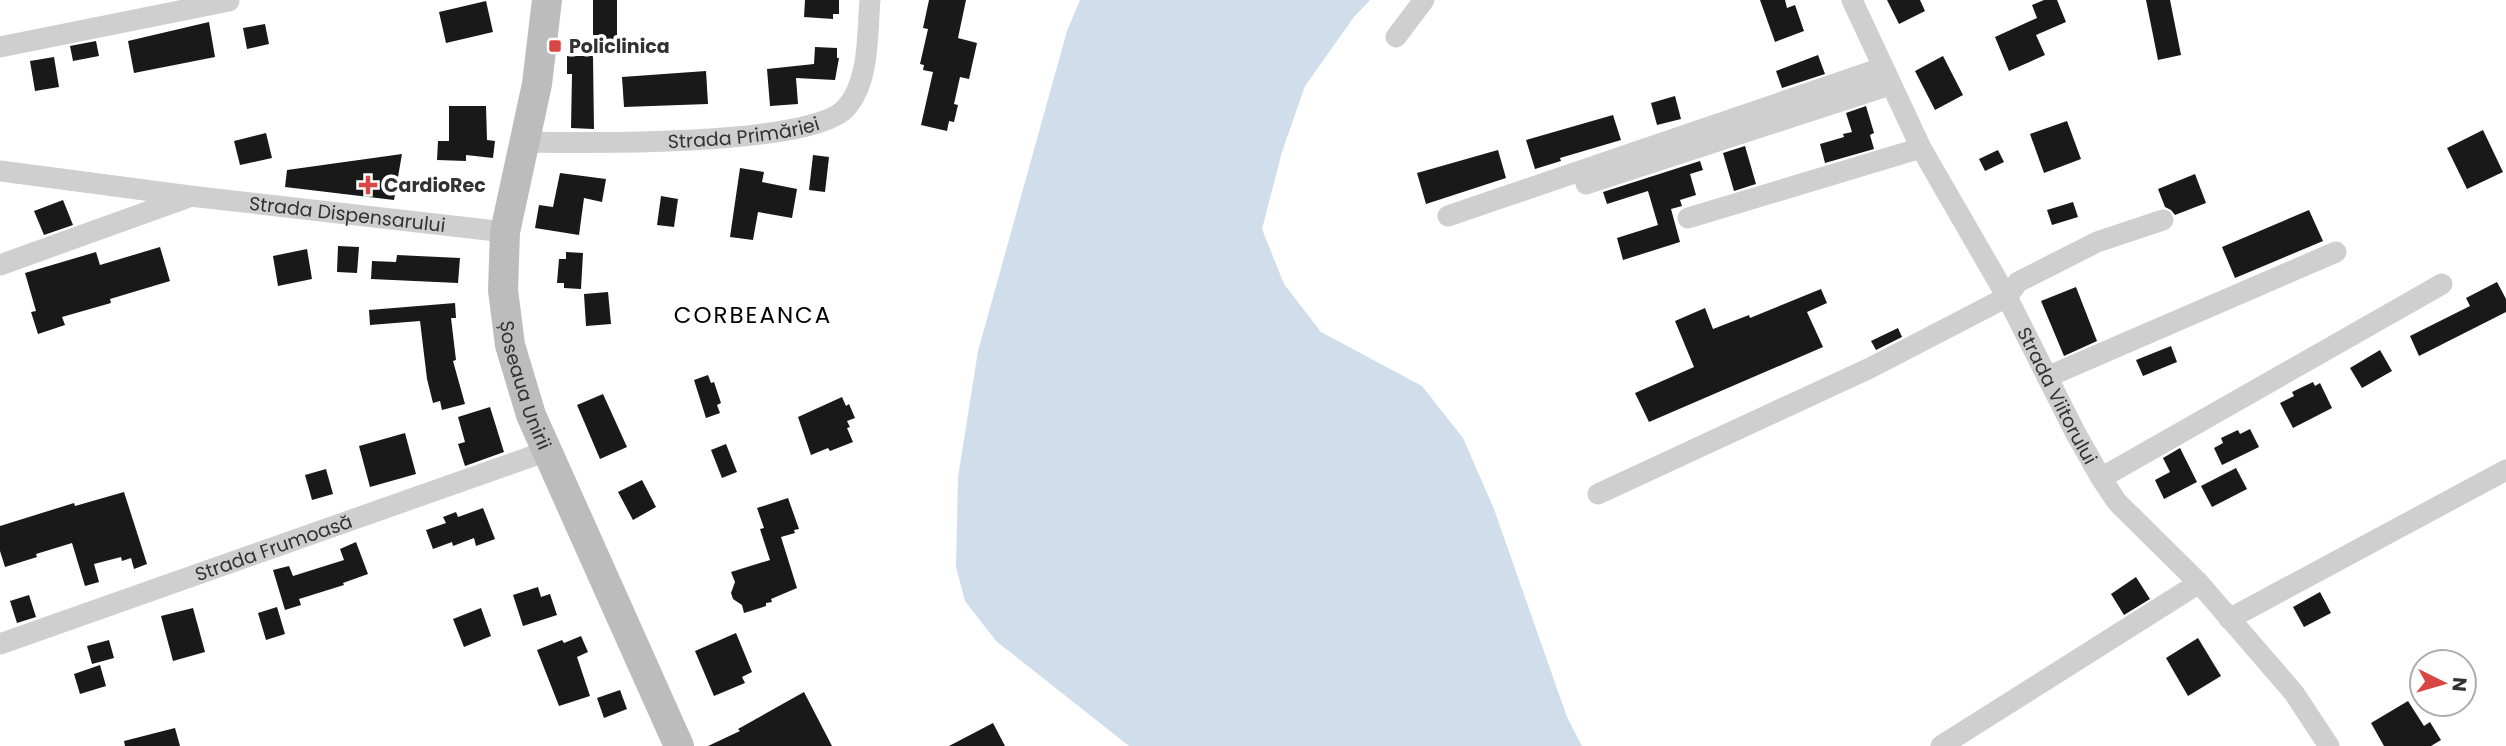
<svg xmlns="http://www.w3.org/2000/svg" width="2506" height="746" font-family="Poppins,sans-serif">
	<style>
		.water { fill: #d0deeb }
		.building { fill: #191919 }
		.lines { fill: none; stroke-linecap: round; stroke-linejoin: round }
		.street { stroke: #cfcfcf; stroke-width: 21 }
		.secondary { stroke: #bcbcbc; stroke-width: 30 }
		.poi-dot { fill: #d94744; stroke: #fff; stroke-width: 2.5 }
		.labels { text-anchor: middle; stroke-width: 7; stroke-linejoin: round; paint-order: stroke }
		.poi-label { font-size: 19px; font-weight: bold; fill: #323232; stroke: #fff; text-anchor: start }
		.street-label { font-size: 19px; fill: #323232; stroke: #fff }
		.quarter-label { font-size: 23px; letter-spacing: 2px; fill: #000; stroke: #fff }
	</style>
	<rect width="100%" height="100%" fill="#fff"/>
	<path class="water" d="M1080,0H1370L1354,17L1305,86L1282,152L1262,229L1284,284L1321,332L1422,386L1463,438L1494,509L1567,717L1582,746H1129L996,641L965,601L956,567L958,477L978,351L1067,31Z"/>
	<g class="building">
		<rect x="593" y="0" width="24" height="51"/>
		<path d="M805,0H839V14H833V19L804,17Z"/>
		<path d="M929,0H966L958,38L977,43L969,79L960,77L954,104L958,105L954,122L949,121L947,131L921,125L933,72L923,70L924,65L920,64L928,29L923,28Z"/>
		<path d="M1760,0H1785L1787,8L1795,5L1804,31L1775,42Z"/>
		<path d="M1887,0H1920L1925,11L1899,24Z"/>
		<path d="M2044,0H2057L2066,22L2036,35L2045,55L2009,71L1995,37L2037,18L2032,5Z"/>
		<path d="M2146,0H2170L2181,55L2158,60Z"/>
		<path d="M486,1L493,32L446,43L439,12Z"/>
		<path d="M209,22L215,57L134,73L128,41Z"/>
		<path d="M265,24L269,44L247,49L243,28Z"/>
		<path d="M96,41L99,56L73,61L70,46Z"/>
		<path d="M815,47L837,48V58H839L835,80L796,78L798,104L770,106L767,69L814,64Z"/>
		<path d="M1818,55L1825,74L1782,88L1776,71Z"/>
		<path d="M567,56H593L594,129L571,128L572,74H567Z"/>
		<path d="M1943,56L1963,95L1935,110L1915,71Z"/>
		<path d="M54,57L59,87L35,91L30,61Z"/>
		<path d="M706,71L708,104L624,107L622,77Z"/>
		<path d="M1675,96L1681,119L1657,125L1651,103Z"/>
		<path d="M449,106H486L487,140L495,141L493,158L466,155V161L437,160L438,141H449Z"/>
		<path d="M1866,106L1874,133L1870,135L1874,149L1825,163L1820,144L1844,137L1843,134L1852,132L1846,113Z"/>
		<path d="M1613,115L1621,140L1560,158L1561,161L1535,169L1526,140Z"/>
		<path d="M2067,121L2081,159L2044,173L2030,134Z"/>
		<path d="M2483,130L2503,172L2467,189L2447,148Z"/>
		<path d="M266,133L272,158L240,165L234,141Z"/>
		<path d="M1745,146L1756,184L1734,191L1723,153Z"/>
		<path d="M1498,150L1506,178L1426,204L1417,173Z"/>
		<path d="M1998,150L2004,162L1985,171L1979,159Z"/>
		<path d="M402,154L394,200L285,187L287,170Z"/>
		<path d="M813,155L829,157L825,192L809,190Z"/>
		<path d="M1700,161L1703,170L1690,174L1696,195L1680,200L1682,206L1671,209L1680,242L1623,260L1617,238L1658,225L1648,191L1607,204L1603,192Z"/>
		<path d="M740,168L764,172L762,182L797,189L792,218L758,212L753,240L730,237Z"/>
		<path d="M560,173L606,179L602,202L584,198L579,235L535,228L539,205L553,207Z"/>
		<path d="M2195,174L2206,203L2175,215L2171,210L2165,207L2158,189Z"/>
		<path d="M661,196L678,199L674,227L657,225Z"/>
		<path d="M63,200L73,225L44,235L34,211Z"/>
		<path d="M2073,202L2078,217L2052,225L2047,210Z"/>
		<path d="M2309,210L2323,241L2235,278L2222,247Z"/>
		<path d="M338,246L359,247L357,273L337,272Z"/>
		<path d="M160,247L170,281L110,299L111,303L62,317L65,325L38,334L31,312L36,311L25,273L96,252L100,265Z"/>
		<path d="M307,249L312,279L278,286L273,256Z"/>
		<path d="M566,252L583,253L581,289L564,288V283H557L559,259H566Z"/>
		<path d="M397,255L460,258L458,283L371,279L372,261L396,262Z"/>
		<path d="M2497,282L2506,299V312L2419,356L2410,336L2470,306L2466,298Z"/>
		<path d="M2076,287L2097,341L2064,356L2041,301Z"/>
		<path d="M1821,289L1827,303L1807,312L1823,347L1649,422L1635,393L1694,367L1675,321L1705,308L1713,329L1749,315L1750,318Z"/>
		<path d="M608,292L611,324L586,326L584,294Z"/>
		<path d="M455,303L456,318H451L456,360L453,361L465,404L442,410L440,401L433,403L427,379L420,321L370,325L369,310Z"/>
		<path d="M1898,328L1902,337L1876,350L1871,341Z"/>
		<path d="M2171,346L2177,362L2143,376L2136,360Z"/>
		<path d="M2380,350L2392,371L2362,388L2350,368Z"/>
		<path d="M708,375L711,383L714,382L721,403L717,405L720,413L706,418L694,380Z"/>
		<path d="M2313,382L2315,386L2320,383L2332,408L2293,428L2280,403L2294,396L2292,392Z"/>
		<path d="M603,394L627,447L600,459L577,405Z"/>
		<path d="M842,397L846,406L849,404L855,418L847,421L850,427L847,428L853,442L830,451L828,448L811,455L798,417Z"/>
		<path d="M490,407L504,452L465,466L458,444L465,442L458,417Z"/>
		<path d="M2250,429L2259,447L2222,465L2214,448L2223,443L2221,438L2238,430L2240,434Z"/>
		<path d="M405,433L416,474L370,487L359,446Z"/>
		<path d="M726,444L737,472L722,478L711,450Z"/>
		<path d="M2180,448L2197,482L2164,499L2155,480L2170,472L2163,458Z"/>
		<path d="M2236,468L2247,489L2212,507L2201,486Z"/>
		<path d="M326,469L333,494L312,500L305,475Z"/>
		<path d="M642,480L656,507L633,520L618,492Z"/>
		<path d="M124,492L147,564L134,569L131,558L122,561L121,557L94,564L99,582L85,586L72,543L36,554L37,557L5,567L0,551V526L74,503L75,506Z"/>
		<path d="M788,498L799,529L794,530L795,533L781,537L797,588L771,599L772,602L766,603V606L744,613L742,605L733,599L731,593L735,582L731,572L770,560L760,529L764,528L757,508Z"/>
		<path d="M483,508L495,539L476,546L474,538L453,546L452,542L433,549L426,530L446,523L443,517L456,512L458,517Z"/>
		<path d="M356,542L368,574L343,583L344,585L299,599L301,605L285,610L273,570L289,566L293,576L344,560L340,549Z"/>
		<path d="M2136,577L2150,599L2124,615L2111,594Z"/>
		<path d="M538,587L541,597L550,594L557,615L523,626L513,595Z"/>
		<path d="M2320,592L2331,613L2304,627L2293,607Z"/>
		<path d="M29,595L36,617L17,623L10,601Z"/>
		<path d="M277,607L285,634L266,640L258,613Z"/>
		<path d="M193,608L205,652L173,661L161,616Z"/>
		<path d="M481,608L491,636L464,647L453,619Z"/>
		<path d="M736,633L752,672L742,677L745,683L714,696L695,651Z"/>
		<path d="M581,636L588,652L577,657L590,696L559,706L537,650L562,640L564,643Z"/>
		<path d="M2198,638L2221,676L2188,696L2166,658Z"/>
		<path d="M109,640L114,658L92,664L87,646Z"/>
		<path d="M100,665L106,686L80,694L74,674Z"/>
		<path d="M620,690L627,709L604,718L597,698Z"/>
		<path d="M804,692L832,746H708L740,731L738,729Z"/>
		<path d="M2408,701L2424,726L2430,722L2441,740L2431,746H2384L2371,723Z"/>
		<path d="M993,723L1005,746H949Z"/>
		<path d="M175,728L180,746H125L124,741Z"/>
	</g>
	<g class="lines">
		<g class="street">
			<path id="s1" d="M1852,0L1921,148L2007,297L2075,432L2101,478L2117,502L2199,583L2294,693L2329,746"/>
			<path d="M1396,37L1424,0"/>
			<path d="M0,47L229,1"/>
			<path id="s2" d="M525,142C581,143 812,147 846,108C870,81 867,34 870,0"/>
			<path id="s3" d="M0,171L190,196L505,232"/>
			<path d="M1586,184L1890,85"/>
			<path d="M1448,216L1882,68"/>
			<path d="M1688,218L1921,148"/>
			<path d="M0,265L186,198"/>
			<path d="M2047,377L2336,252"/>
			<path d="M2101,478L2442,284"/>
			<path d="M1598,494L1870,368L2007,297L2018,282L2097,242L2163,220"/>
			<path d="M2229,619L2506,470"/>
			<path id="s4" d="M0,644L547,451"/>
			<path d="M1941,746L2199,583"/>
		</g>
		<path class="secondary" id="s5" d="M547,0L537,84L505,232L503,290L510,345L531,415L679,746"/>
	</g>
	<g class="poi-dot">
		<rect x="548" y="39" width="14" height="14" rx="3.5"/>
		<path d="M364.5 174.5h7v7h7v7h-7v7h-7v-7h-7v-7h7z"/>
	</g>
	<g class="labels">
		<g class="poi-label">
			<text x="569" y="53">Policlinica</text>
			<text x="384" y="192">CardioRec</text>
		</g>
		<g class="street-label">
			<text dy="7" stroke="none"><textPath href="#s2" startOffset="219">Strada Primăriei</textPath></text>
			<text dy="7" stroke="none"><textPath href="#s3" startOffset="350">Strada Dispensarului</textPath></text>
			<text dy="7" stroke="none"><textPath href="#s5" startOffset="392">Șoseaua Unirii</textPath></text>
			<text dy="7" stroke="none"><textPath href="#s1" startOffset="446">Strada Viitorului</textPath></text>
			<text dy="7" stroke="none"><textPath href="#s4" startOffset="290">Strada Frumoasă</textPath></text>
		</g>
		<g class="quarter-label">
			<text x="753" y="323">CORBEANCA</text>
		</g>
	</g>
	<g transform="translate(2443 683) rotate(95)"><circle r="33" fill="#ffffff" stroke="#adadad" stroke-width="2"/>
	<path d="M0-5L12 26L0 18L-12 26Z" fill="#d94744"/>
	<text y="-10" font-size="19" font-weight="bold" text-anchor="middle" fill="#323232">N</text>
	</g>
</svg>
